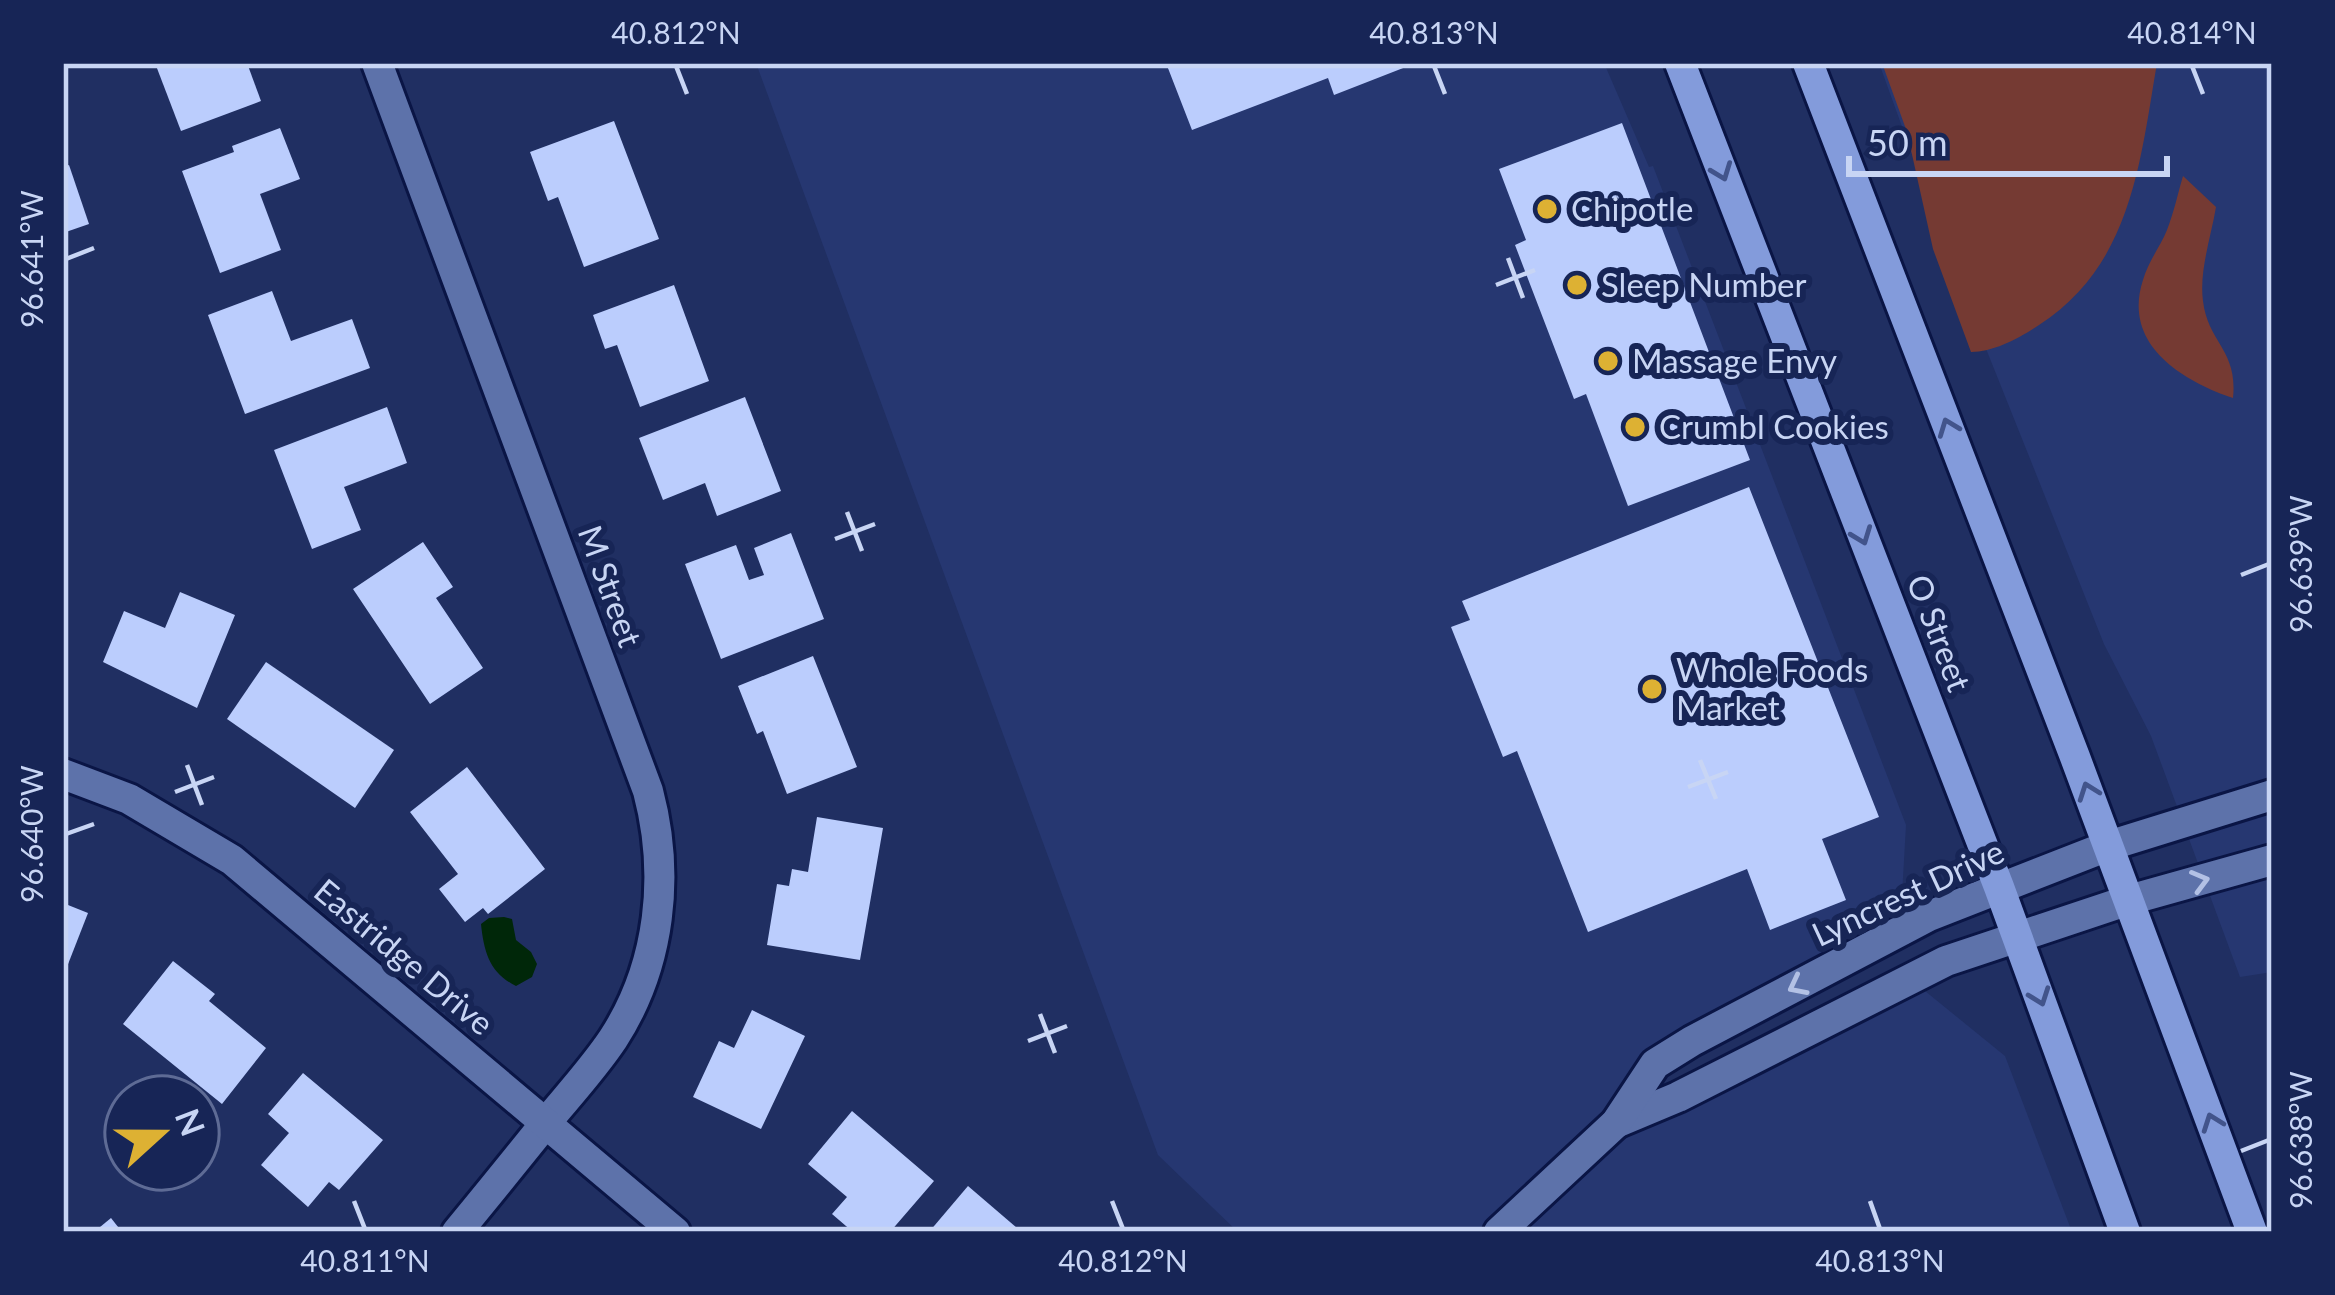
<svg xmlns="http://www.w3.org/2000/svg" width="2335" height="1295" font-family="Lato,sans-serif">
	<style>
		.built { fill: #263771 }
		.green { fill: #753a33 }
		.water { fill: #002709 }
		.building { fill: #bbcdfd }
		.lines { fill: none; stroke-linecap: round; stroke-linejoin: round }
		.minor-casing { stroke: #0a1545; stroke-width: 36 }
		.major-casing { stroke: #0a1545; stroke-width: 36 }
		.minor { stroke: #5d72aa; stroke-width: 30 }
		.major { stroke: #839bdb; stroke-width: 30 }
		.oneway { stroke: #42548b }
		.oneway2 { stroke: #b3c1e5 }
		.ticks { fill: none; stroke: #c8d5f4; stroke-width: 4.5 }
		.poi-dot { fill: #ddb133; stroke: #172556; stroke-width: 4.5 }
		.labels { text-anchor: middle; stroke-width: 12; stroke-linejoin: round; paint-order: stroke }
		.poi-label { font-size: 33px; fill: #c8d5f4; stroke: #172556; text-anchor: start }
		.street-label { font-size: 33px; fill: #c8d5f4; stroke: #172556 }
		.neatline { fill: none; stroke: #c8d5f4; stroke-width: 4.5 }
		.ticks-label { font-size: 30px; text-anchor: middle; fill: #c8d5f4 }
	</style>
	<rect width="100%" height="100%" fill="#202f62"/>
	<g class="built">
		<path d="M756,63H1604L1649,167L1653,166L1906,825L1900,930L1692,1041L1618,1122L1909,978L2005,1056L2072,1232H1238L1158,1155Z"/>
		<path d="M1879,63H2272V972L2240,977L2151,736L2104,644L1947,251Z"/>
	</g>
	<g class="green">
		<path d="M1882,63H2157C2140,162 2132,265 2039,325C2020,338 1994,352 1971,352L1933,249L1907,132Z"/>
		<path d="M2183,176L2216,207C2211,237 2199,271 2203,301C2208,343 2238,350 2233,398C2181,380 2122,344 2143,280C2148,262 2160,247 2167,230C2174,212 2178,193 2183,176Z"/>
	</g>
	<path class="water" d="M504,917L512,919L516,940L531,952L537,964L532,977L516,986C490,973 484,953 481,924L489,918Z"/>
	<g class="building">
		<path d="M155,63H247L261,101L181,131Z"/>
		<path d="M1166,63H1416L1334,95L1328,78L1192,130Z"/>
		<path d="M614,121L659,239L584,267L558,197L548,201L530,152Z"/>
		<path d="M1622,123L1750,460L1628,506L1586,394L1574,399L1515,245L1526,240L1499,169Z"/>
		<path d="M280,128L300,179L260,194L281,250L220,273L182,171L234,152L232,146Z"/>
		<path d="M69,165L89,224L63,233V167Z"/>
		<path d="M674,285L709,381L640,407L617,345L605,349L593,315Z"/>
		<path d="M272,291L291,341L352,319L370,368L245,414L208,315Z"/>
		<path d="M745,397L781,491L717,516L705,483L663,500L639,438Z"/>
		<path d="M387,407L407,463L344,487L361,530L312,549L274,450Z"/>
		<path d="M1749,487L1879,817L1822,839L1846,900L1770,930L1747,869L1588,932L1517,751L1503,757L1451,627L1470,620L1462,601Z"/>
		<path d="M791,533L824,619L721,659L685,564L736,545L749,580L764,575L754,548Z"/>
		<path d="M423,542L453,587L436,598L483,668L430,704L353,589Z"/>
		<path d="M180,592L235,615L197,708L103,662L124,611L165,628Z"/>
		<path d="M813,656L857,767L787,794L763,731L757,734L738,686Z"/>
		<path d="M266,662L394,750L355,808L227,719Z"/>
		<path d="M467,767L545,869L488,914L483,908L465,922L439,889L458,874L410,812Z"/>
		<path d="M817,817L883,828L860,960L767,945L777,884L789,886L792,869L808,872Z"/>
		<path d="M63,903L88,913L63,977Z"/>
		<path d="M173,961L215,994L209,1001L266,1048L222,1104L123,1024Z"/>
		<path d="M752,1010L805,1036L761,1129L693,1097L719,1041L734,1048Z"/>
		<path d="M303,1073L383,1140L339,1190L329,1182L308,1207L261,1165L289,1133L268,1114Z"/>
		<path d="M852,1111L934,1181L890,1232H853L832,1214L847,1197L808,1164Z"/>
		<path d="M968,1186L1017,1228L1013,1232H929Z"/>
		<path d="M111,1218L122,1232H94Z"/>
	</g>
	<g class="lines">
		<defs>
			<g id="minor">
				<path d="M377,63L648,791C670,874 661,965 613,1039C593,1069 567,1097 544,1125C515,1161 486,1197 457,1232"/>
				<path d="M63,774L129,799L232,860L675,1232"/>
				<path d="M1616,1123L1678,1097L1946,961L2129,900L2272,860"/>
				<path d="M1499,1232L1616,1123L1655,1064L1692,1041L1929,916L2108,846L2272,795"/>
			</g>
			<g id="major">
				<path d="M1680,63L1999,887L2125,1232"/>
				<path d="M1808,63L2075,757L2252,1232"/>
			</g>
		</defs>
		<use href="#minor" class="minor-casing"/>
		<use href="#major" class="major-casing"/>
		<use href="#minor" class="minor"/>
		<use href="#major" class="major"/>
	</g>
	<defs><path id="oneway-chevron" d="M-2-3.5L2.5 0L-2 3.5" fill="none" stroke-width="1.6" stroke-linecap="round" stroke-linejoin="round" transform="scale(3)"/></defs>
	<g class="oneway">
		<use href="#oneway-chevron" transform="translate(1722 172) rotate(69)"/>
		<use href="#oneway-chevron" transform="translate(1948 427) rotate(-111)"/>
		<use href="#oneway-chevron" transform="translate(1862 536) rotate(69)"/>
		<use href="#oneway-chevron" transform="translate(2088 791) rotate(-110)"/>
		<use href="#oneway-chevron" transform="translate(2040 997) rotate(70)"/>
		<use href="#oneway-chevron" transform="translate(2212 1122) rotate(-110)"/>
	</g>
	<g class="oneway2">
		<use href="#oneway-chevron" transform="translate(2200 881) rotate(-15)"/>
		<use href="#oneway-chevron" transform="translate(1797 986) rotate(153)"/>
	</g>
	<path class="ticks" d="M676,66L687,94M1434,66L1445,94M2192,66L2203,94M1508,258L1523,298M66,259L94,248M1496,285L1535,270M847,512L862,551M835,539L875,524M2241,575L2269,564M1700,760L1716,799M187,765L202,805M1688,787L1728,772M175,792L214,777M66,834L94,824M1040,1014L1055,1053M1028,1041L1067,1026M2241,1151L2269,1140M354,1201L365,1229M1112,1201L1123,1229M1870,1201L1880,1229"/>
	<g class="poi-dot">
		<circle cx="1547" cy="209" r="12"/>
		<circle cx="1577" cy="285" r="12"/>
		<circle cx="1608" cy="361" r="12"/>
		<circle cx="1635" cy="427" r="12"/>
		<circle cx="1652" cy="689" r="12"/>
	</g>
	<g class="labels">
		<g class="poi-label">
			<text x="1571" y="221">Chipotle</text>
			<text x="1601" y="297">Sleep Number</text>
			<text x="1632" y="373">Massage Envy</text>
			<text x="1659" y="439">Crumbl Cookies</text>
			<text x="1676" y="682">Whole Foods<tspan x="1676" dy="38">Market</tspan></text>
		</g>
		<g class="street-label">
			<text transform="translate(610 586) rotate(70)" y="12">M Street</text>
			<text transform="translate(1939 633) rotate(69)" y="12">O Street</text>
			<text transform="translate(1908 893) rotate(-25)" y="12">Lyncrest Drive</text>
			<text transform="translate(404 957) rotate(40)" y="12">Eastridge Drive</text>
		</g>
	</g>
	<rect width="2335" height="1295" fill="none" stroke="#172556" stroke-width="132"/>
	<g transform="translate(162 1133) rotate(69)"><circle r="57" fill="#172556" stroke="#5e6b95" stroke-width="3"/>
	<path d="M0-9L21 45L0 30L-21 45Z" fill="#ddb133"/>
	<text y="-18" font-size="33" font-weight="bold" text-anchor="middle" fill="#c8d5f4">N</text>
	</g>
	<path d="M1849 156v18h318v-18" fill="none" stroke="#c8d5f4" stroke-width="6"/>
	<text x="1867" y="156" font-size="36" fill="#c8d5f4" stroke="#172556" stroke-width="9" paint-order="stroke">50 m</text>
	<rect x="66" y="66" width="2203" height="1163" class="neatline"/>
	<g class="ticks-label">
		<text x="676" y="44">40.812°N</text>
		<text x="1434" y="44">40.813°N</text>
		<text x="2192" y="44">40.814°N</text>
		<text transform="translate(33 259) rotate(-90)" y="10">96.641°W</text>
		<text transform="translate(2302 564) rotate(-90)" y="10">96.639°W</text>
		<text transform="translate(33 834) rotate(-90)" y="10">96.640°W</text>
		<text transform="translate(2302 1140) rotate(-90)" y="10">96.638°W</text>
		<text x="365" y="1272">40.811°N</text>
		<text x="1123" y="1272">40.812°N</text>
		<text x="1880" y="1272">40.813°N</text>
	</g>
</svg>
